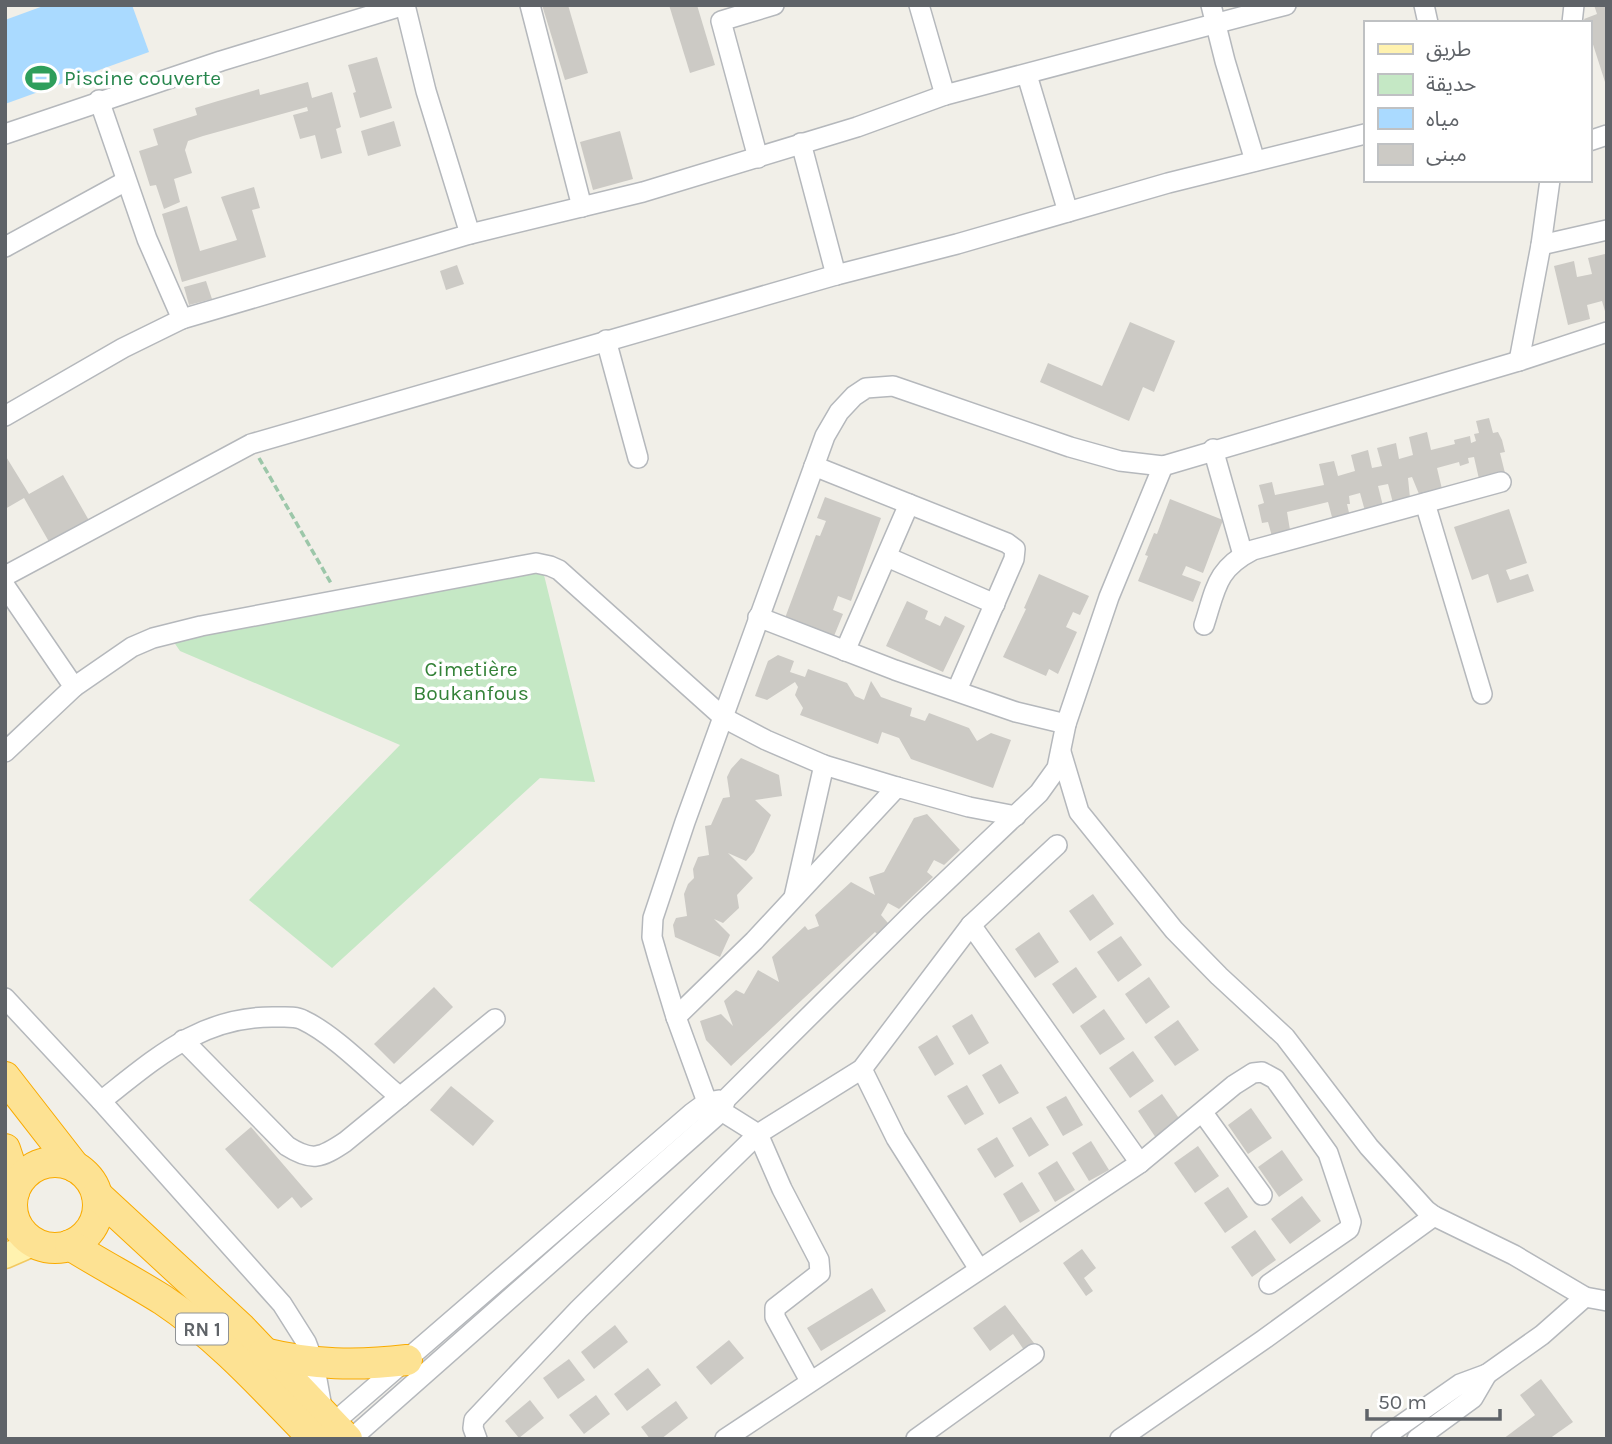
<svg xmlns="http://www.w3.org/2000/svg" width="1612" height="1444" font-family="Karla,'Noto Sans Arabic',sans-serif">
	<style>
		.green { fill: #c5e8c5 }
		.water { fill: #aadaff }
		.building { fill: #cccac5 }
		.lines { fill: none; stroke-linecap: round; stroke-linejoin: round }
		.minor-casing { stroke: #b5b8bc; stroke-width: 22 }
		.major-casing { stroke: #f2c960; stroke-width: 27 }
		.highway-casing { stroke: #f9ab00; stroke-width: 32 }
		.path { stroke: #9cc7a9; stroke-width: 3.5; stroke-dasharray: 7 3.5; stroke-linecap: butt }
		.minor { stroke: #fff; stroke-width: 19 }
		.major { stroke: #fff2af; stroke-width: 24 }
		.highway { stroke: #fde293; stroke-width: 30 }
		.labels { text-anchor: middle; stroke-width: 7; stroke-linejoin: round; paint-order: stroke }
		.shield { fill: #fff; stroke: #8f9295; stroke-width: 2 }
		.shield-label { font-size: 19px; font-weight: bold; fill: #5f6368 }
		.leisure-label { font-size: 21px; fill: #27864d; stroke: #fff; text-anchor: start }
		.park-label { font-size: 21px; fill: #348238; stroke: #fff }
	</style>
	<rect width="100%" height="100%" fill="#f1efe8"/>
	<path class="green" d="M543,571L595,782L540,778L332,968L249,900L400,745L180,651L171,638Z"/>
	<path class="water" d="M46,5H132L149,52L5,104V20Z"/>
	<g class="building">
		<path d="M542,5H568L588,73L565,80Z"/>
		<path d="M669,5H697L715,65L690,73Z"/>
		<path d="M1594,5H1607L1606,85L1589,32V23H1586L1584,19L1597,14Z"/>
		<path d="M377,57L392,108L360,118L353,93L356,92L348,65Z"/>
		<path d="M308,82L312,98L332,92L341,127L336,129L342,153L321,159L315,135L300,139L293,115L308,111L307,107L203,136L188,141L185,150L192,173L174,179L180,202L164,209L156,185L150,186L139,151L158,145L153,129L197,115L195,108L218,101L259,89L260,95Z"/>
		<path d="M394,121L401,146L368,156L361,131Z"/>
		<path d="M620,131L633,179L593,190L580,142Z"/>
		<path d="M254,187L260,208L252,210L266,257L182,282L162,214L187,206L200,251L237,240L221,197Z"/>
		<path d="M1605,254L1607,318L1602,301L1587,305L1590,319L1568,325L1554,266L1574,261L1577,277L1592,274L1588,258Z"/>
		<path d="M457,265L464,284L446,290L440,271Z"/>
		<path d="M206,281L212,299L189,305L184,287Z"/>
		<path d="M1130,322L1175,341L1154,392L1143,387L1129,421L1040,382L1048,363L1102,386Z"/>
		<path d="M1489,418L1493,433L1498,432L1502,440L1505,452L1500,453L1505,473L1479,479L1474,457L1468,458L1469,463L1460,466L1459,462L1437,468L1442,489L1419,494L1412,477L1408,478L1410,498L1393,503L1388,484L1378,486L1383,506L1365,511L1360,493L1349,496L1350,504H1347L1350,517L1333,521L1328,502L1287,512L1291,536L1273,540L1268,522L1262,523L1258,505L1264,503L1259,485L1272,482L1275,495L1324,485L1319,464L1334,461L1338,476L1355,471L1351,455L1368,450L1372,468L1382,466L1377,448L1396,443L1399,459L1413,455L1409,437L1427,432L1431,450L1455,444L1454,440L1470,436L1471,443L1476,441L1474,434L1479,433L1476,421Z"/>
		<path d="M5,455L29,494L63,475L91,524L52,547L24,498L5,509Z"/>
		<path d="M825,497L881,518L851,601L838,596L833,610L843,614L834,636L785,618L816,535L820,536L826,521L817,518Z"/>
		<path d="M1170,499L1223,520L1203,573L1186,566L1182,575L1201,582L1193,602L1138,581L1148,556L1145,555L1154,533L1157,534Z"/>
		<path d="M1509,509L1527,563L1506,570L1510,580L1528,574L1534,591L1497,603L1488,574L1472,580L1454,527Z"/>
		<path d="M1039,574L1089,596L1080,615L1073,612L1066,627L1077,632L1058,674L1049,669L1046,676L1003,657L1026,609L1024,608Z"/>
		<path d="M907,601L928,611L925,619L940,626L945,616L965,626L943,672L886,646Z"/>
		<path d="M778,655L794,661L790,672L805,677L808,669L847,683L855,696L864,700L871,681L881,697L912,708L910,716L925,721L929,713L969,728L977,741L991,733L1011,740L993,788L911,759L899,738L882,732L878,744L800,715L803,708L795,695L798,687L795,682L767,700L755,696L768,661Z"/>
		<path d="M741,758L779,775L782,796L755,800L771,815L754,852L746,861L728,853L753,878L737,895L739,908L723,923L714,919L730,935L720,957L675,937L673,925L676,918L687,916L684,894L688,884L694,878L693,869L698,857L709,855L705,826L711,825L723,798L730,797L727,777L731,769Z"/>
		<path d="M927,814L960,850L944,865L934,860L927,872L933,877L899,909L888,903L881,915L888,923L877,934L875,932L731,1066L706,1040L700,1021L721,1014L733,1026L724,1001L736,990L744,994L758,970L779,982L772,957L805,926L808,930L819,926L815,915L851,882L875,895L869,877L884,872L914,818Z"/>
		<path d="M1093,894L1114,924L1090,941L1069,911Z"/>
		<path d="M1039,932L1059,962L1035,978L1015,949Z"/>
		<path d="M1121,936L1142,965L1118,982L1097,952Z"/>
		<path d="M1076,967L1097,997L1073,1014L1052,984Z"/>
		<path d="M1149,977L1170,1007L1146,1024L1125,994Z"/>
		<path d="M434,987L453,1007L394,1064L374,1044Z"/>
		<path d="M1104,1009L1125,1039L1100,1055L1080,1026Z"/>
		<path d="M972,1014L989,1043L969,1055L952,1026Z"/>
		<path d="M1178,1020L1199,1050L1175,1066L1154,1037Z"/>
		<path d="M937,1035L954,1064L935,1076L918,1047Z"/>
		<path d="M1133,1051L1154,1081L1130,1098L1109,1068Z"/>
		<path d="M1001,1064L1019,1093L999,1104L982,1075Z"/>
		<path d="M967,1085L984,1114L965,1125L947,1096Z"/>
		<path d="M451,1086L494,1121L473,1146L430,1110Z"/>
		<path d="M1162,1094L1183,1124L1158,1141L1138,1111Z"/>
		<path d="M1066,1096L1083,1125L1063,1136L1046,1107Z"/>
		<path d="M1251,1108L1272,1138L1248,1154L1228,1125Z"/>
		<path d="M1031,1117L1049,1145L1029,1157L1012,1128Z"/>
		<path d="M251,1127L313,1199L301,1208L292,1197L278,1209L225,1149Z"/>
		<path d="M997,1137L1014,1166L995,1178L977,1149Z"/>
		<path d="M1091,1141L1109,1170L1089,1181L1072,1153Z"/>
		<path d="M1198,1146L1219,1176L1195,1193L1174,1163Z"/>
		<path d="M1282,1150L1303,1180L1279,1197L1258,1167Z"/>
		<path d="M1057,1161L1075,1190L1055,1202L1038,1173Z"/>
		<path d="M1022,1182L1040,1211L1020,1223L1003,1194Z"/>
		<path d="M1228,1187L1248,1217L1225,1233L1204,1203Z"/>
		<path d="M1302,1196L1321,1221L1290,1244L1271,1219Z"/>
		<path d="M1255,1230L1276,1260L1252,1277L1231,1247Z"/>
		<path d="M1082,1249L1096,1268L1084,1278L1093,1291L1086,1296L1063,1263Z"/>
		<path d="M872,1288L886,1311L821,1351L807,1328Z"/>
		<path d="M1005,1305L1034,1343L1024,1350L1013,1334L990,1351L973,1328Z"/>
		<path d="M615,1325L628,1342L594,1369L581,1352Z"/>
		<path d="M729,1340L744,1358L711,1385L696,1367Z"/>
		<path d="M569,1359L585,1380L558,1399L543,1378Z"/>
		<path d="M648,1368L661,1385L627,1411L614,1394Z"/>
		<path d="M1541,1379L1573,1422L1549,1439H1503L1535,1415L1520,1395Z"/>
		<path d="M596,1395L610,1414L584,1434L569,1415Z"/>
		<path d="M530,1400L544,1418L519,1438L505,1421Z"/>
		<path d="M676,1401L688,1418L661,1439H650L641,1427Z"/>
	</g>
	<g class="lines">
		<defs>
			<g id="minor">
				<path d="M530,5L582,207"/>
				<path d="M919,5L945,95"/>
				<path d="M1211,5L1225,61L1255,161"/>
				<path d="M1424,5L1428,23"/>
				<path d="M1572,23L1574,5"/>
				<path d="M1027,75L1068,212"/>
				<path d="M99,100L147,239L182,319"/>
				<path d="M5,134L221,61L405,5L426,91L470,234"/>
				<path d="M1589,141L1607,135"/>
				<path d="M801,143L836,275"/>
				<path d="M758,158L721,21L774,5"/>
				<path d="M1541,245L1607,230"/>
				<path d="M5,247L126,181"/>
				<path d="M606,340L638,458"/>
				<path d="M1519,361L1541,245L1550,180"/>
				<path d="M5,416L123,348L182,319L470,234L643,192L857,127L945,95L1286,5"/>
				<path d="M1213,449L1243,555"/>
				<path d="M814,466L909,504"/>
				<path d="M1425,503L1482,694"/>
				<path d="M887,557L995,604"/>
				<path d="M5,576L251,444L836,275L957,244L1168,183L1365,134"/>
				<path d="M5,586L74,687L5,752"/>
				<path d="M758,617L895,670L1016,712L1066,724"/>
				<path d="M1204,625C1216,588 1216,569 1253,550L1501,482"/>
				<path d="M845,651L909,504L1007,543L1015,549L1014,559L957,690"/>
				<path d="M74,687L132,647L153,638L201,626L536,563L550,566L559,570L724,718L766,740L824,765L897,787"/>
				<path d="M1061,752L1079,812L1174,930L1219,976L1285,1037L1369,1147L1426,1210L1434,1216L1514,1255L1585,1297L1607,1301"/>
				<path d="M794,897L824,765"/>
				<path d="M971,925L1140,1163"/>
				<path d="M5,998L101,1101L282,1304L306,1342L314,1363L323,1413"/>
				<path d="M676,1017L754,941L897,787L969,807L1016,816"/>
				<path d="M183,1040L287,1146C312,1162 321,1158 345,1142L495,1019"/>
				<path d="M862,1069L896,1138L979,1269"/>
				<path d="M101,1101C156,1058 202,1015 277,1017C285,1017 296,1016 303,1020C335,1035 372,1074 400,1097"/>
				<path d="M1203,1113L1262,1195"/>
				<path d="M1487,1374L1542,1335L1585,1297"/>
				<path d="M810,1381L775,1317V1308L820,1273L819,1260L782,1189L758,1134L707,1102L676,1017L658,958L652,937L653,918L685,822L825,436L839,412L854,396L866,388L893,386L1070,447L1120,461L1163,466L1519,361L1607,332"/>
				<path d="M332,1424L692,1113L707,1102L719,1100"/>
				<path d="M351,1439L721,1112L726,1099L918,908L1039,793L1057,768L1066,724L1109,597L1163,466"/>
				<path d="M477,1439L473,1428L474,1420L579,1309L758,1134L862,1069L971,925L1057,845"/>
				<path d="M725,1439L1140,1163L1234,1085L1253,1073L1262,1072L1275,1079L1328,1153L1351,1222L1349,1229L1269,1284"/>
				<path d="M916,1439L1034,1354"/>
				<path d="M1120,1439L1263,1340L1434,1216"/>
				<path d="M1381,1439L1460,1384L1487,1374L1473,1398L1417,1439"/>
			</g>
			<path id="major" d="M5,1256L35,1243"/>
			<g id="highway">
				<path d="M5,1077L75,1167"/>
				<path d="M5,1149L11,1167L14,1192"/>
				<circle cx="55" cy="1205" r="43"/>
				<path d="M97,1195L241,1328L347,1439"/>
				<path d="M70,1245C100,1264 133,1281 163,1300C220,1338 266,1390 314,1439"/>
				<path d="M264,1353C313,1365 357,1366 407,1360"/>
			</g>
		</defs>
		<use href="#minor" class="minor-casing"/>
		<use href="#major" class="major-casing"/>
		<use href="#highway" class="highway-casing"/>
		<path class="path" d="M259,458L332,585"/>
		<use href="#minor" class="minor"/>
		<use href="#major" class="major"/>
		<use href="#highway" class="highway"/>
	</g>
	<defs>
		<symbol id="stadium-bare" viewBox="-9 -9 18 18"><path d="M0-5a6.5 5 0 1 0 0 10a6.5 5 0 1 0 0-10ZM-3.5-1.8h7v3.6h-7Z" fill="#2e9e5b" stroke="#fff" stroke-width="2.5" paint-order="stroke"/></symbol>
	</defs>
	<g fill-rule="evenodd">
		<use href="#stadium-bare" x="19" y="56" width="44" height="44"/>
	</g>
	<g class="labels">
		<rect class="shield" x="176" y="1313.5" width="52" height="31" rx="5"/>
		<g class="shield-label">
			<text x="202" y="1336">RN 1</text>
		</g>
		<g class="leisure-label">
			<text x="64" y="85">Piscine couverte</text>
		</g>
		<g class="park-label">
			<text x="471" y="676">Cimetière<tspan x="471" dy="24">Boukanfous</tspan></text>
		</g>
	</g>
	<rect width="1612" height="1444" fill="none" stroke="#5f6368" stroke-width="14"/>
	<rect x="1364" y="21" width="228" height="161" fill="#ffffff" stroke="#bfc1c3" stroke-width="2"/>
	<rect x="1378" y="44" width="35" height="10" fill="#fff2af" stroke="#bfc1c3" stroke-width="2"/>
	<text x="1426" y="56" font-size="21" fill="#5f6368">طريق</text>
	<rect x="1378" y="74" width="35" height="21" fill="#c5e8c5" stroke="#bfc1c3" stroke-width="2"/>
	<text x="1426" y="91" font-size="21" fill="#5f6368">حديقة</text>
	<rect x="1378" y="108" width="35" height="21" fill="#aadaff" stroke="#bfc1c3" stroke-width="2"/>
	<text x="1426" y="126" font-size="21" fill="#5f6368">مياه</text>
	<rect x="1378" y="144" width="35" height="21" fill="#cccac5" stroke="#bfc1c3" stroke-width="2"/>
	<text x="1426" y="161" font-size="21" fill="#5f6368">مبنى</text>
	<path d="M1367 1409v10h133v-10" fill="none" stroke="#5f6368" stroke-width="3.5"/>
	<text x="1378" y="1409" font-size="21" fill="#5f6368" stroke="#ffffff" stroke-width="5" paint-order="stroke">50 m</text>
</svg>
